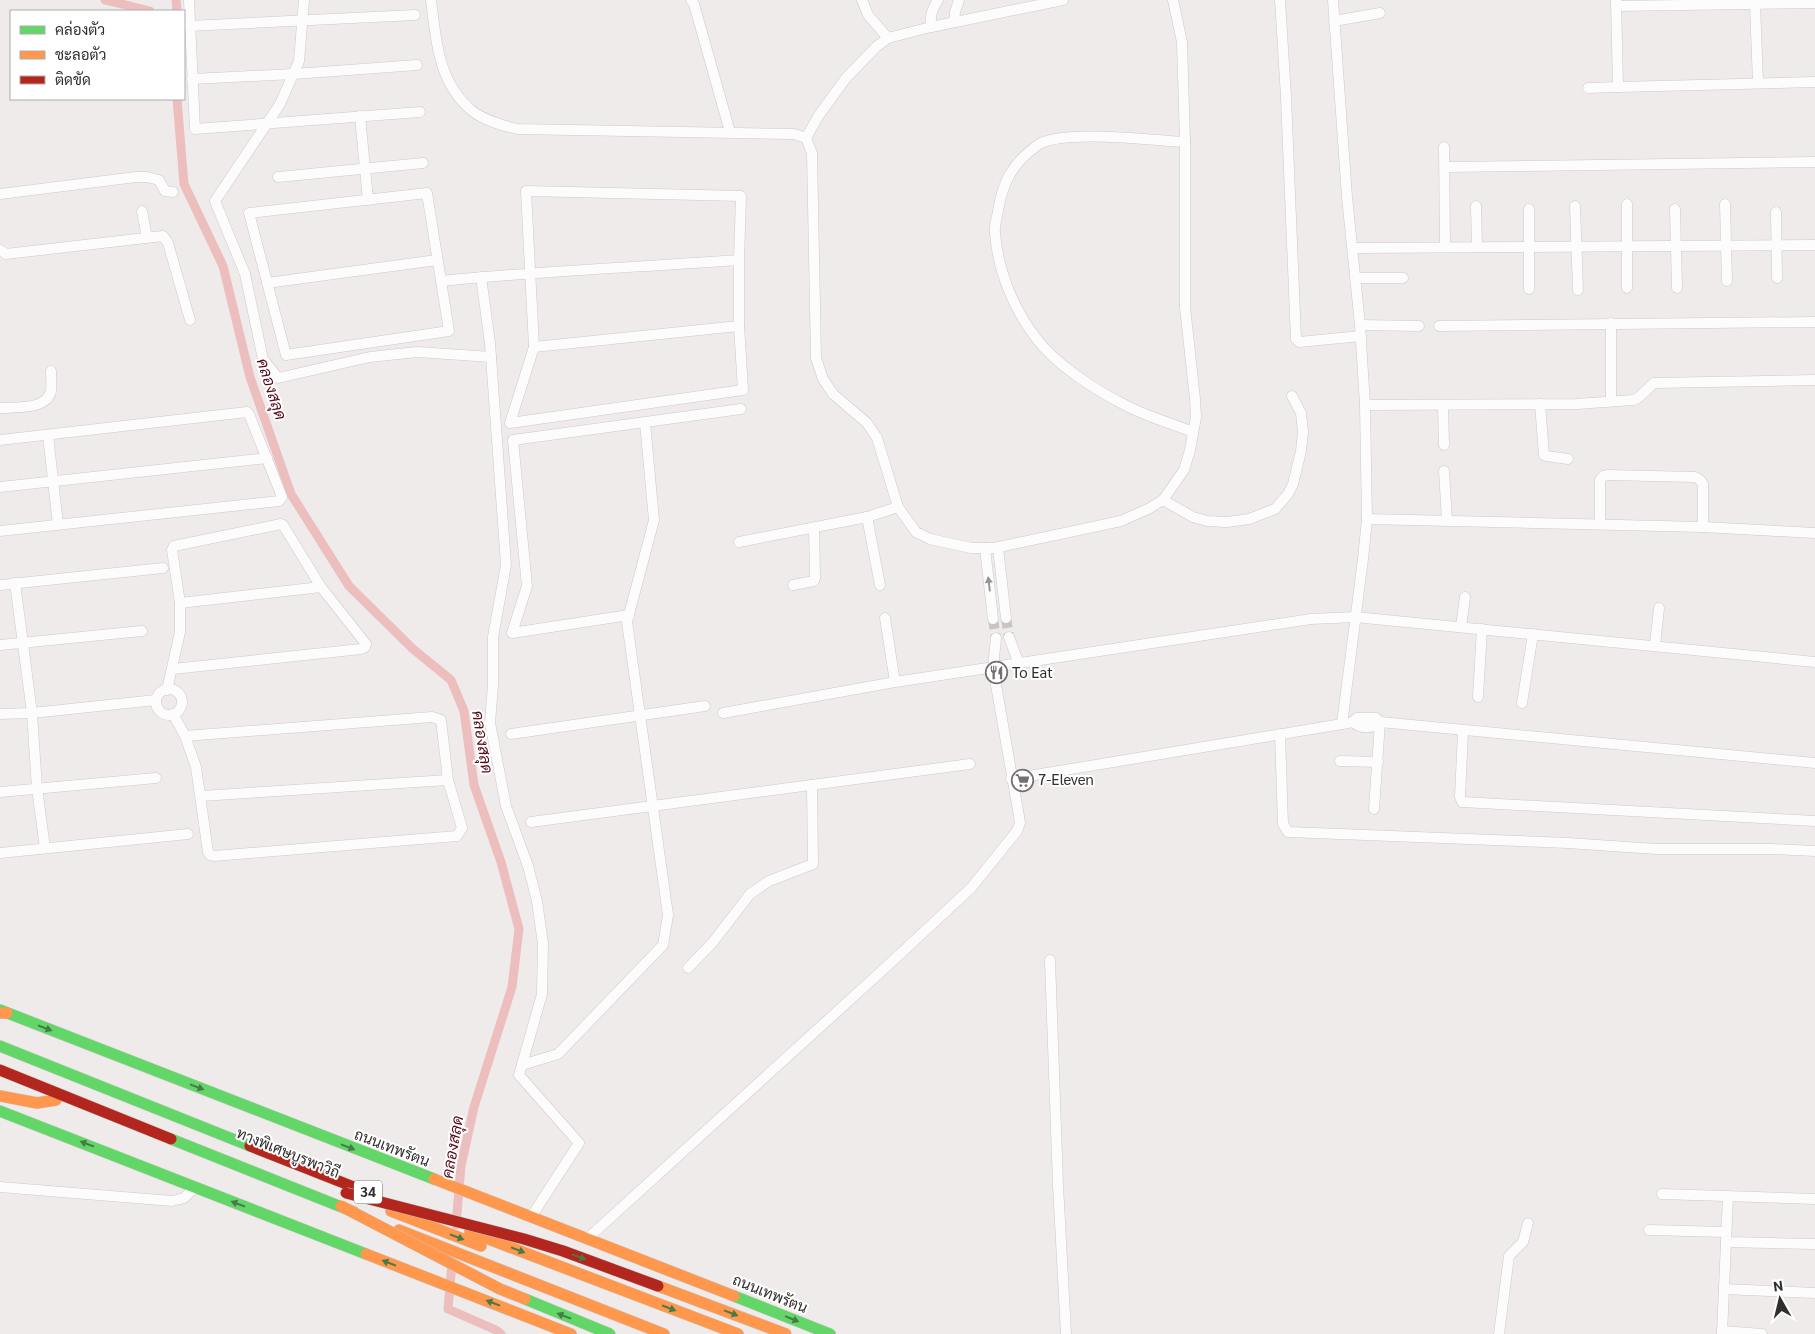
<svg xmlns="http://www.w3.org/2000/svg" width="1815" height="1334" font-family="Georgia,Sarabun,serif">
	<style>
		.lines { fill: none; stroke-linecap: round; stroke-linejoin: round }
		.canal { stroke: #ecbebe; stroke-width: 9 }
		.street-tunnel { stroke: #cac5c5; stroke-width: 10; stroke-dasharray: 10 5; stroke-linecap: butt }
		.street-casing { stroke: #ccc9c9; stroke-width: 11 }
		.fast-casing { stroke: #ccc9c9; stroke-width: 12 }
		.slow-casing { stroke: #ccc9c9; stroke-width: 12 }
		.jam-casing { stroke: #ccc9c9; stroke-width: 12 }
		.street { stroke: #fdfcfc; stroke-width: 10 }
		.fast { stroke: #63d668; stroke-width: 11 }
		.slow { stroke: #ff974d; stroke-width: 11 }
		.jam { stroke: #b3261e; stroke-width: 11 }
		.fast-bridge-casing { stroke: #c8c6c6; stroke-width: 12; stroke-linecap: butt }
		.slow-bridge-casing { stroke: #c8c6c6; stroke-width: 12; stroke-linecap: butt }
		.jam-bridge-casing { stroke: #c8c6c6; stroke-width: 12; stroke-linecap: butt }
		.fast-bridge { stroke: #63d668; stroke-width: 11 }
		.slow-bridge { stroke: #ff974d; stroke-width: 11 }
		.jam-bridge { stroke: #b3261e; stroke-width: 11 }
		.oneway { fill: #979595 }
		.oneway2 { fill: #487a48 }
		.labels { text-anchor: middle; stroke-width: 4; stroke-linejoin: round; paint-order: stroke }
		.shield { fill: #fff; stroke: #6f6d6d; stroke-width: 1 }
		.shield-label { font-size: 14px; font-weight: bold; fill: #312e2e }
		.poi-label { font-size: 15px; fill: #312e2e; stroke: #fff; text-anchor: start }
		.street-label { font-size: 15px; fill: #312e2e; stroke: #fff }
		.water-label { font-size: 16px; font-style: italic; fill: #570b18; stroke: #fff }
	</style>
	<rect width="100%" height="100%" fill="#f0ebeb"/>
	<g class="lines">
		<g class="canal">
			<path d="M105,0L150,11"/>
			<path d="M176,0L177,11"/>
			<path d="M177,99L184,184L223,266L250,377L291,494L349,586L413,649L451,680L464,711L474,785L501,862L519,929L512,987L474,1107L461,1166L456,1225"/>
			<path d="M452,1263L448,1309L496,1330L501,1334"/>
		</g>
		<g class="street-tunnel">
			<path d="M1006,618L1009,637"/>
			<path d="M993,619L996,638"/>
		</g>
		<defs>
			<g id="street">
				<path d="M189,0L195,129L420,112"/>
				<path d="M304,0L299,61L280,104L215,201L245,274L263,359L278,378L370,357L417,352L491,357"/>
				<path d="M431,0C436,40 438,82 471,110C483,120 501,125 517,129L794,134L806,138L812,153L816,358L823,379L833,394L867,423L877,438L898,507L916,532L930,539L971,548H994L1121,521L1148,509L1163,500L1184,470L1190,450L1196,417L1195,399L1185,307V142L1182,42L1173,0"/>
				<path d="M691,0L694,4L730,132"/>
				<path d="M862,0L868,15L888,38"/>
				<path d="M1280,0L1286,97L1296,339L1299,342L1361,336"/>
				<path d="M1333,0L1347,197L1360,325L1365,405L1366,465L1367,519L1363,559L1342,724"/>
				<path d="M1616,0L1618,87L1815,82"/>
				<path d="M1755,4L1758,83"/>
				<path d="M1616,6L1815,3"/>
				<path d="M1334,21L1380,13"/>
				<path d="M954,22L955,12L959,0"/>
				<path d="M189,26L415,15"/>
				<path d="M931,27C930,16 932,9 938,0"/>
				<path d="M192,79L294,74L417,65"/>
				<path d="M1588,88L1618,87"/>
				<path d="M360,116L368,200"/>
				<path d="M806,138L819,115L846,78L876,47L888,38L931,27L1063,0"/>
				<path d="M1185,142C1150,140 1070,130 1041,143C1037,145 1033,149 1029,152C1010,168 1002,186 998,211C997,218 994,226 995,233C998,271 1013,308 1036,338C1055,364 1094,389 1123,404C1145,416 1170,423 1193,432"/>
				<path d="M1444,147L1445,247"/>
				<path d="M1445,167L1815,162"/>
				<path d="M278,177L423,163"/>
				<path d="M427,193L449,331L286,355L249,213Z"/>
				<path d="M0,194L136,177H147L159,180L165,191L173,192"/>
				<path d="M1627,204V288"/>
				<path d="M1725,204L1727,281"/>
				<path d="M1476,206L1477,247"/>
				<path d="M1575,206L1578,290"/>
				<path d="M1529,209V289"/>
				<path d="M1675,209L1677,288"/>
				<path d="M142,211L147,238"/>
				<path d="M1776,212L1777,278"/>
				<path d="M1354,248L1815,245"/>
				<path d="M0,250L6,254L163,236L168,243L190,320"/>
				<path d="M481,277L490,343L506,565L493,637V685L490,723L506,806L528,866L537,901L543,944L542,994L519,1075L579,1143L531,1217"/>
				<path d="M1356,278H1403"/>
				<path d="M441,281C540,271 640,267 739,260V326L743,390L510,423L534,347L526,191L741,196L739,260"/>
				<path d="M267,283L437,260"/>
				<path d="M1611,323V401"/>
				<path d="M1360,325L1419,326"/>
				<path d="M1439,326L1815,322"/>
				<path d="M534,347L739,326"/>
				<path d="M1540,404L1544,455L1546,456L1568,459"/>
				<path d="M1365,405L1577,404L1633,400L1638,398L1654,383L1815,380"/>
				<path d="M1443,405L1444,445"/>
				<path d="M0,408C15,407 47,410 51,391C52,385 51,377 51,371"/>
				<path d="M48,435L58,525"/>
				<path d="M0,440L247,412L249,414L282,497L279,501L0,531"/>
				<path d="M1444,471L1447,520"/>
				<path d="M0,487L267,458"/>
				<path d="M1163,500L1193,517L1207,521L1227,522L1249,519L1275,509L1288,494L1293,484L1301,451L1303,432L1301,413L1292,396"/>
				<path d="M867,517L880,585"/>
				<path d="M1367,519L1703,527L1815,533"/>
				<path d="M1600,524V480L1603,476L1608,475L1695,477L1700,480L1703,484V527"/>
				<path d="M739,542L867,517L898,507"/>
				<path d="M985,548L993,619"/>
				<path d="M998,548L1006,618"/>
				<path d="M15,583L32,713L37,788L45,848"/>
				<path d="M0,585L163,568"/>
				<path d="M793,585L814,581L815,578L814,528"/>
				<path d="M180,603L321,587"/>
				<path d="M629,615L512,633L527,586L513,440L741,409"/>
				<path d="M885,618L895,682"/>
				<path d="M1461,627L1465,597"/>
				<path d="M1009,637L1019,664"/>
				<path d="M0,645L142,631"/>
				<path d="M1655,645L1659,608"/>
				<circle cx="169" cy="702" r="13"/>
				<path d="M167,690L180,632V603L172,550L174,546L281,524L283,525L321,587L366,644L365,647L361,649L173,669"/>
				<path d="M1478,697L1482,629"/>
				<path d="M1522,703L1533,634"/>
				<path d="M723,713L895,682L1311,619L1355,617L1815,662"/>
				<path d="M0,714L32,713L156,700"/>
				<path d="M173,714L185,736L196,767L208,852L210,855L214,856L457,836L462,828L448,780L441,720L432,717L185,736"/>
				<path d="M1353,722C1360,729 1372,729 1380,722"/>
				<path d="M1463,731L1460,797L1462,802L1815,821"/>
				<path d="M511,734L705,706"/>
				<path d="M1280,734L1283,824L1288,832L1568,843L1656,849H1771L1815,851"/>
				<path d="M1340,761L1378,762"/>
				<path d="M1011,779L1342,724L1353,722L1357,718H1376L1380,722L1815,763"/>
				<path d="M0,792L156,778"/>
				<path d="M201,796L448,780"/>
				<path d="M1374,809L1380,722"/>
				<path d="M531,822L970,764"/>
				<path d="M0,853L188,834"/>
				<path d="M1050,960L1058,1185L1066,1334"/>
				<path d="M688,968L713,942L750,894L769,881L813,864L812,785"/>
				<path d="M522,1065L558,1054L663,945L668,915L627,622L654,520L645,423"/>
				<path d="M0,1187L172,1201L184,1198L195,1187"/>
				<path d="M1662,1194L1815,1199"/>
				<path d="M1728,1197L1726,1242L1815,1244"/>
				<path d="M1649,1230L1726,1232"/>
				<path d="M587,1239L885,968L971,888L1017,831L1020,823L1019,816L993,668L996,638"/>
				<path d="M1724,1289L1815,1293"/>
				<path d="M1722,1331L1762,1334"/>
				<path d="M1499,1334L1509,1256L1523,1242L1528,1223"/>
				<path d="M1722,1334L1726,1242"/>
			</g>
			<g id="fast">
				<path d="M0,1010L434,1179"/>
				<path d="M0,1046L250,1146"/>
				<path d="M0,1111L366,1254"/>
				<path d="M171,1139L354,1212"/>
				<path d="M734,1296L830,1334"/>
			</g>
			<g id="slow">
				<path d="M0,1013H7"/>
				<path d="M0,1096L37,1103L56,1100"/>
				<path d="M434,1179L734,1296"/>
				<path d="M391,1211L481,1246"/>
				<path d="M399,1230L664,1334"/>
				<path d="M470,1232L738,1334"/>
				<path d="M366,1254L571,1334"/>
			</g>
			<g id="jam">
				<path d="M0,1070L171,1139"/>
				<path d="M250,1146L369,1193"/>
			</g>
		</defs>
		<use href="#street" class="street-casing"/>
		<use href="#fast" class="fast-casing"/>
		<use href="#slow" class="slow-casing"/>
		<use href="#jam" class="jam-casing"/>
		<use href="#street" class="street"/>
		<use href="#fast" class="fast"/>
		<use href="#slow" class="slow"/>
		<use href="#jam" class="jam"/>
		<defs>
			<path id="fast-bridge" d="M525,1299L610,1334"/>
			<g id="slow-bridge">
				<path d="M341,1206L500,1289L525,1299"/>
				<path d="M658,1286L786,1334"/>
			</g>
			<path id="jam-bridge" d="M346,1193L524,1239L563,1251L658,1286"/>
		</defs>
		<use href="#fast-bridge" class="fast-bridge-casing"/>
		<use href="#slow-bridge" class="slow-bridge-casing"/>
		<use href="#jam-bridge" class="jam-bridge-casing"/>
		<use href="#fast-bridge" class="fast-bridge"/>
		<use href="#slow-bridge" class="slow-bridge"/>
		<use href="#jam-bridge" class="jam-bridge"/>
	</g>
	<defs><path id="oneway-solid" d="M-6-.8H1V-3.2L6.5 0L1 3.2V.8H-6Z" transform="scale(1.25)"/></defs>
	<use class="oneway" href="#oneway-solid" transform="translate(989 584) rotate(-97)"/>
	<g class="oneway2">
		<use href="#oneway-solid" transform="translate(45 1028) rotate(21)"/>
		<use href="#oneway-solid" transform="translate(197 1087) rotate(21)"/>
		<use href="#oneway-solid" transform="translate(87 1144) rotate(-159)"/>
		<use href="#oneway-solid" transform="translate(348 1147) rotate(21)"/>
		<use href="#oneway-solid" transform="translate(238 1204) rotate(-159)"/>
		<use href="#oneway-solid" transform="translate(457 1237) rotate(21)"/>
		<use href="#oneway-solid" transform="translate(518 1250) rotate(21)"/>
		<use href="#oneway-solid" transform="translate(579 1257) rotate(20)"/>
		<use href="#oneway-solid" transform="translate(389 1263) rotate(-159)"/>
		<use href="#oneway-solid" transform="translate(493 1303) rotate(-159)"/>
		<use href="#oneway-solid" transform="translate(669 1308) rotate(21)"/>
		<use href="#oneway-solid" transform="translate(731 1313) rotate(21)"/>
		<use href="#oneway-solid" transform="translate(564 1316) rotate(-159)"/>
		<use href="#oneway-solid" transform="translate(792 1319) rotate(22)"/>
	</g>
	<defs>
		<symbol id="restaurant-ring" viewBox="-11 -11 22 22"><circle r="9.5" fill="#fff" stroke="#747070" stroke-width="1.5"/><path d="M-5-6h1v4h1v-4h1v4h1v-4h1v5L-1.5 .5V6h-2V.5L-5-1ZM5-6V6H3V1.5H1.5Q1.5-4 5-6Z" fill="#747070"/></symbol>
		<symbol id="supermarket-ring" viewBox="-11 -11 22 22"><circle r="9.5" fill="#fff" stroke="#747070" stroke-width="1.5"/><path d="M-6-5.5h2.5l.6 2H6L4.5 2H-2.5L-4.4-4H-6ZM-1.5 3.2a1.3 1.3 0 1 0 .1 0ZM3 3.2a1.3 1.3 0 1 0 .1 0Z" fill="#747070"/></symbol>
	</defs>
	<g fill-rule="evenodd">
		<use href="#restaurant-ring" x="984" y="660" width="25" height="25"/>
		<use href="#supermarket-ring" x="1010" y="768" width="25" height="25"/>
	</g>
	<g class="labels">
		<rect class="shield" x="354" y="1180.5" width="28" height="23" rx="4"/>
		<g class="shield-label">
			<text x="368" y="1197">34</text>
		</g>
		<g class="poi-label">
			<text x="1012" y="678">To Eat</text>
			<text x="1038" y="785">7-Eleven</text>
		</g>
		<g class="street-label">
			<text transform="translate(392 1148) rotate(21)" y="5">ถนนเทพรัตน</text>
			<text transform="translate(288 1153) rotate(22)" y="5">ทางพิเศษบูรพาวิถี</text>
			<text transform="translate(770 1294) rotate(22)" y="5">ถนนเทพรัตน</text>
		</g>
		<g class="water-label">
			<text transform="translate(272 389) rotate(72)" y="6">คลองสลุด</text>
			<text transform="translate(483 742) rotate(81)" y="6">คลองสลุด</text>
			<text transform="translate(452 1147) rotate(-80)" y="6">คลองสลุด</text>
		</g>
	</g>
	<rect x="10" y="10" width="175" height="90" fill="#ffffff" stroke="#adabab"/>
	<rect x="20" y="26" width="25" height="8" fill="#63d668" stroke="#adabab"/>
	<text x="55" y="35" font-size="15" fill="#312e2e">คล่องตัว</text>
	<rect x="20" y="51" width="25" height="8" fill="#ff974d" stroke="#adabab"/>
	<text x="55" y="60" font-size="15" fill="#312e2e">ชะลอตัว</text>
	<rect x="20" y="76" width="25" height="8" fill="#b3261e" stroke="#adabab"/>
	<text x="55" y="85" font-size="15" fill="#312e2e">ติดขัด</text>
	<g transform="translate(1780 1299) rotate(352)" stroke="#ffffff" stroke-width="4" paint-order="stroke">
	<path d="M0-4L9 19L0 12L-9 19Z" fill="#312e2e"/>
	<text y="-8" font-size="14" font-weight="bold" text-anchor="middle" fill="#312e2e">N</text>
	</g>
</svg>
